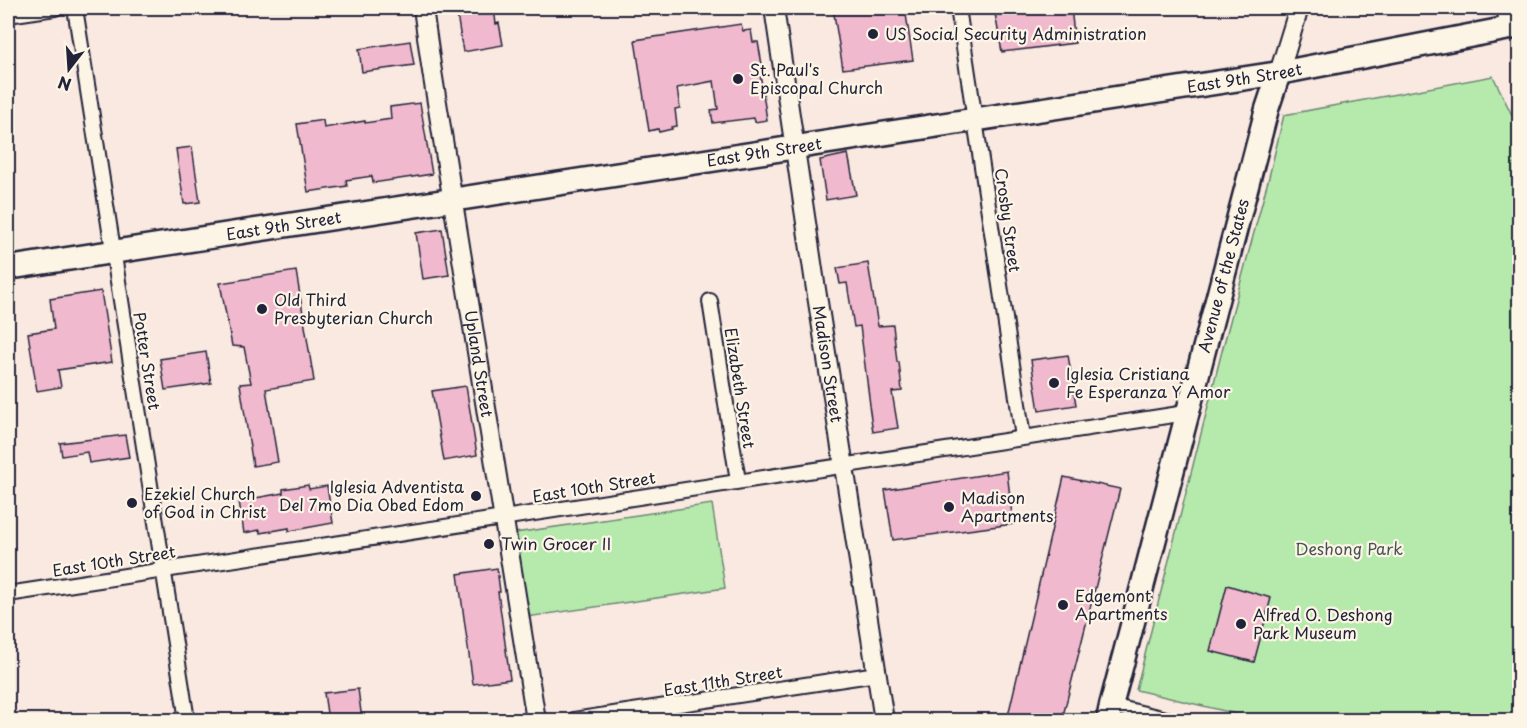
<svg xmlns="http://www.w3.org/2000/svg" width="1527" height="728" font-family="'Playpen Sans',sans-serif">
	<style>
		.green { fill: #b6eaac; stroke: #6c8674; stroke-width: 1.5 }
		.building { fill: #f1b9cd; stroke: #22223b; stroke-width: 1.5 }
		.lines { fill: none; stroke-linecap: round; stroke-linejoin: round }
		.minor-casing { stroke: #22223b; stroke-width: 18 }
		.tertiary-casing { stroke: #22223b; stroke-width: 22 }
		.primary-casing { stroke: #22223b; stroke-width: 27 }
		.minor { stroke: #fcf5e5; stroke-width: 14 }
		.tertiary { stroke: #fcf5e5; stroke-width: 18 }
		.primary { stroke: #fcf5e5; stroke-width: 22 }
		.poi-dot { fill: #22223b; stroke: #fcf5e5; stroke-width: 2 }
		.labels { text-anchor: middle; stroke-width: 4.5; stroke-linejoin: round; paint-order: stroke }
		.poi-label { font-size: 16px; fill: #22223b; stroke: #fcf5e5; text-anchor: start }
		.street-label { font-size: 16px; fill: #22223b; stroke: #fcf5e5 }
		.park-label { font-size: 16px; fill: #475457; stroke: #fcf5e5 }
	</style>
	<rect width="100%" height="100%" fill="#fae9e0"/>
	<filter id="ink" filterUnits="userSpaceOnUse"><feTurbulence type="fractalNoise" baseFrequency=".0167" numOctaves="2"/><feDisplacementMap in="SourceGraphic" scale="12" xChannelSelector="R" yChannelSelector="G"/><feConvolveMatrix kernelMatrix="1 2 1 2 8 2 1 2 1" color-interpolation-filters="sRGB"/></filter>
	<g filter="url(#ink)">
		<g class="green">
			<path d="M1493,76L1512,115L1520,122L1519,720H1256L1237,714L1136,690L1222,351L1269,177L1284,115Z"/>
			<path d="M712,504L725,588L527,617L515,533Z"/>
		</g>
		<g class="building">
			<path d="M456,8H494L496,24L499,23L503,45L463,52Z"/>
			<path d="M833,8H905L913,60L843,69Z"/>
			<path d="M994,8H1071L1075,43L1002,52Z"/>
			<path d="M741,24L743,31L751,30L753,42H758L763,70L760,73L767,120L755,122L754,118L713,123L711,110L718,109L714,81L677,88L680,108L675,109L677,126L671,127L672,129L659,132L658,129L649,131L635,40Z"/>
			<path d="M410,41L414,65L362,72L359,49Z"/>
			<path d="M420,103L432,174L373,183L372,176L346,180L347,186L308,192L297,124L323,120L324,128L365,121V123L391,119L390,107Z"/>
			<path d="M192,147L200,202L184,204L176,149Z"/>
			<path d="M848,154L856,195L826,200L820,160Z"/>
			<path d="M442,229L449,275L423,279L416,233Z"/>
			<path d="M868,263L878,326L893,325L897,362H899L902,391L892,392L898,428L873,432L869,405H870L860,326L854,327L847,283L840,284L837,268Z"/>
			<path d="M296,271L314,381L266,389L278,462L253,466L240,384L251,383L244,347L232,346L220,283Z"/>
			<path d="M101,291L112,362L58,370L61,387L37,391L28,333L54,329L50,299Z"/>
			<path d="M206,352L211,383L165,390L160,359Z"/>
			<path d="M1068,355L1076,405L1039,411L1031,360Z"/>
			<path d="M466,386L477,455L444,461L432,391Z"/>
			<path d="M125,435L129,457L89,463L87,452L62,456L60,443Z"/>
			<path d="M1007,471L1013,524L893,540L885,490Z"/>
			<path d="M1064,477L1120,489L1062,720H1007Z"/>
			<path d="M308,485L309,489L327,486L333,523L289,531V528L260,533V530L244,533L239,501L283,493V489Z"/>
			<path d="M497,568L500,592H498L510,679L473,684L458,574Z"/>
			<path d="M1227,585L1271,598L1254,662L1210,651Z"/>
			<path d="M358,689L362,720H328L324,693Z"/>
		</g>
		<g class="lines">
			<defs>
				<g id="minor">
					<path d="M75,8L187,720"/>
					<path d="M958,8L1023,437"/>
					<path d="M1504,8L1508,28"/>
					<path d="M8,15L55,8"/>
					<path d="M710,301L738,481"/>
					<path d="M8,594L1186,413"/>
					<path d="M1111,706L1170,720"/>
					<path d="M574,720L877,674"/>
				</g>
				<g id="tertiary">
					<path id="s1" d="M423,8L431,65L536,720"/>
					<path id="s2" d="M774,8L815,283L884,720"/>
					<path d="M1279,73L1299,8"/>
				</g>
				<g id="primary">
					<path id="s3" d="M8,268L1279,73L1520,26"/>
					<path id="s4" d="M1108,720L1111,706L1267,109L1279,73"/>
				</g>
			</defs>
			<use href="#minor" class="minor-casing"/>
			<use href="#tertiary" class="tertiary-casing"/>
			<use href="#primary" class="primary-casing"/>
			<use href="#minor" class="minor"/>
			<use href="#tertiary" class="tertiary"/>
			<use href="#primary" class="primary"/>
		</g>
	</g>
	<g class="poi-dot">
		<circle cx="873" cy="34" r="6"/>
		<circle cx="738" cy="79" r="6"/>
		<circle cx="262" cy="309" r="6"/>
		<circle cx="1054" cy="383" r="6"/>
		<circle cx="476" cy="496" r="6"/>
		<circle cx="132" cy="503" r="6"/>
		<circle cx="949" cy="507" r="6"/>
		<circle cx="489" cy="544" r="6"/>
		<circle cx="1063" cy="605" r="6"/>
		<circle cx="1241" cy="624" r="6"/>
	</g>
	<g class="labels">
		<g class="poi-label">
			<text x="885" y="40">US Social Security Administration</text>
			<text x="750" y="76">St. Paul's<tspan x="750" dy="18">Episcopal Church</tspan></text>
			<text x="274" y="306">Old Third<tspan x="274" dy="18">Presbyterian Church</tspan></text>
			<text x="1066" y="380">Iglesia Cristiana<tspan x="1066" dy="18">Fe Esperanza Y Amor</tspan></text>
			<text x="464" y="493" text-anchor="end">Iglesia Adventista<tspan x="464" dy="18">Del 7mo Dia Obed Edom</tspan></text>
			<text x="144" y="500">Ezekiel Church<tspan x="144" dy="18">of God in Christ</tspan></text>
			<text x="961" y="504">Madison<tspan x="961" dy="18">Apartments</tspan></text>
			<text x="501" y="550">Twin Grocer II</text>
			<text x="1075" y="602">Edgemont<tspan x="1075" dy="18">Apartments</tspan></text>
			<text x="1253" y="621">Alfred O. Deshong<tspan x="1253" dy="18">Park Museum</tspan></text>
		</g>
		<g class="street-label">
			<text dy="6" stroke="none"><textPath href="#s3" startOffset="1251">East 9th Street</textPath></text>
			<text dy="6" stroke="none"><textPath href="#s3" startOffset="765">East 9th Street</textPath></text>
			<text transform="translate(1008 220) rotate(82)" y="6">Crosby Street</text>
			<text dy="6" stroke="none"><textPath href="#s3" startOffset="279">East 9th Street</textPath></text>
			<text dy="6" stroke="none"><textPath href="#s4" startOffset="459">Avenue of the States</textPath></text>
			<text transform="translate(147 361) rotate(81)" y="6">Potter Street</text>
			<text dy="6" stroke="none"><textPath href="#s1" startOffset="360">Upland Street</textPath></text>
			<text dy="6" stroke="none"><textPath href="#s2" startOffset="360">Madison Street</textPath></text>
			<text transform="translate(740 388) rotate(81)" y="6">Elizabeth Street</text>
			<text transform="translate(594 487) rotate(-9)" y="6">East 10th Street</text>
			<text transform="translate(114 561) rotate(-9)" y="6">East 10th Street</text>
			<text transform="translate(723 681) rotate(-9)" y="6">East 11th Street</text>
		</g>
		<g class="park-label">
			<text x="1349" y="555">Deshong Park</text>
		</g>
	</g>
	<rect width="1527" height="728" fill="none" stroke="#fcf5e5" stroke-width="30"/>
	<rect x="15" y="15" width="1497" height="698" fill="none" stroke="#22223b" stroke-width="2" filter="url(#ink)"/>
	<g transform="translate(69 69) rotate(197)" stroke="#fcf5e5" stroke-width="4.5" paint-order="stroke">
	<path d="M0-4.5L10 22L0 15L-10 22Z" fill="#22223b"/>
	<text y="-9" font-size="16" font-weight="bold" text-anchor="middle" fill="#22223b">N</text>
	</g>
</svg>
